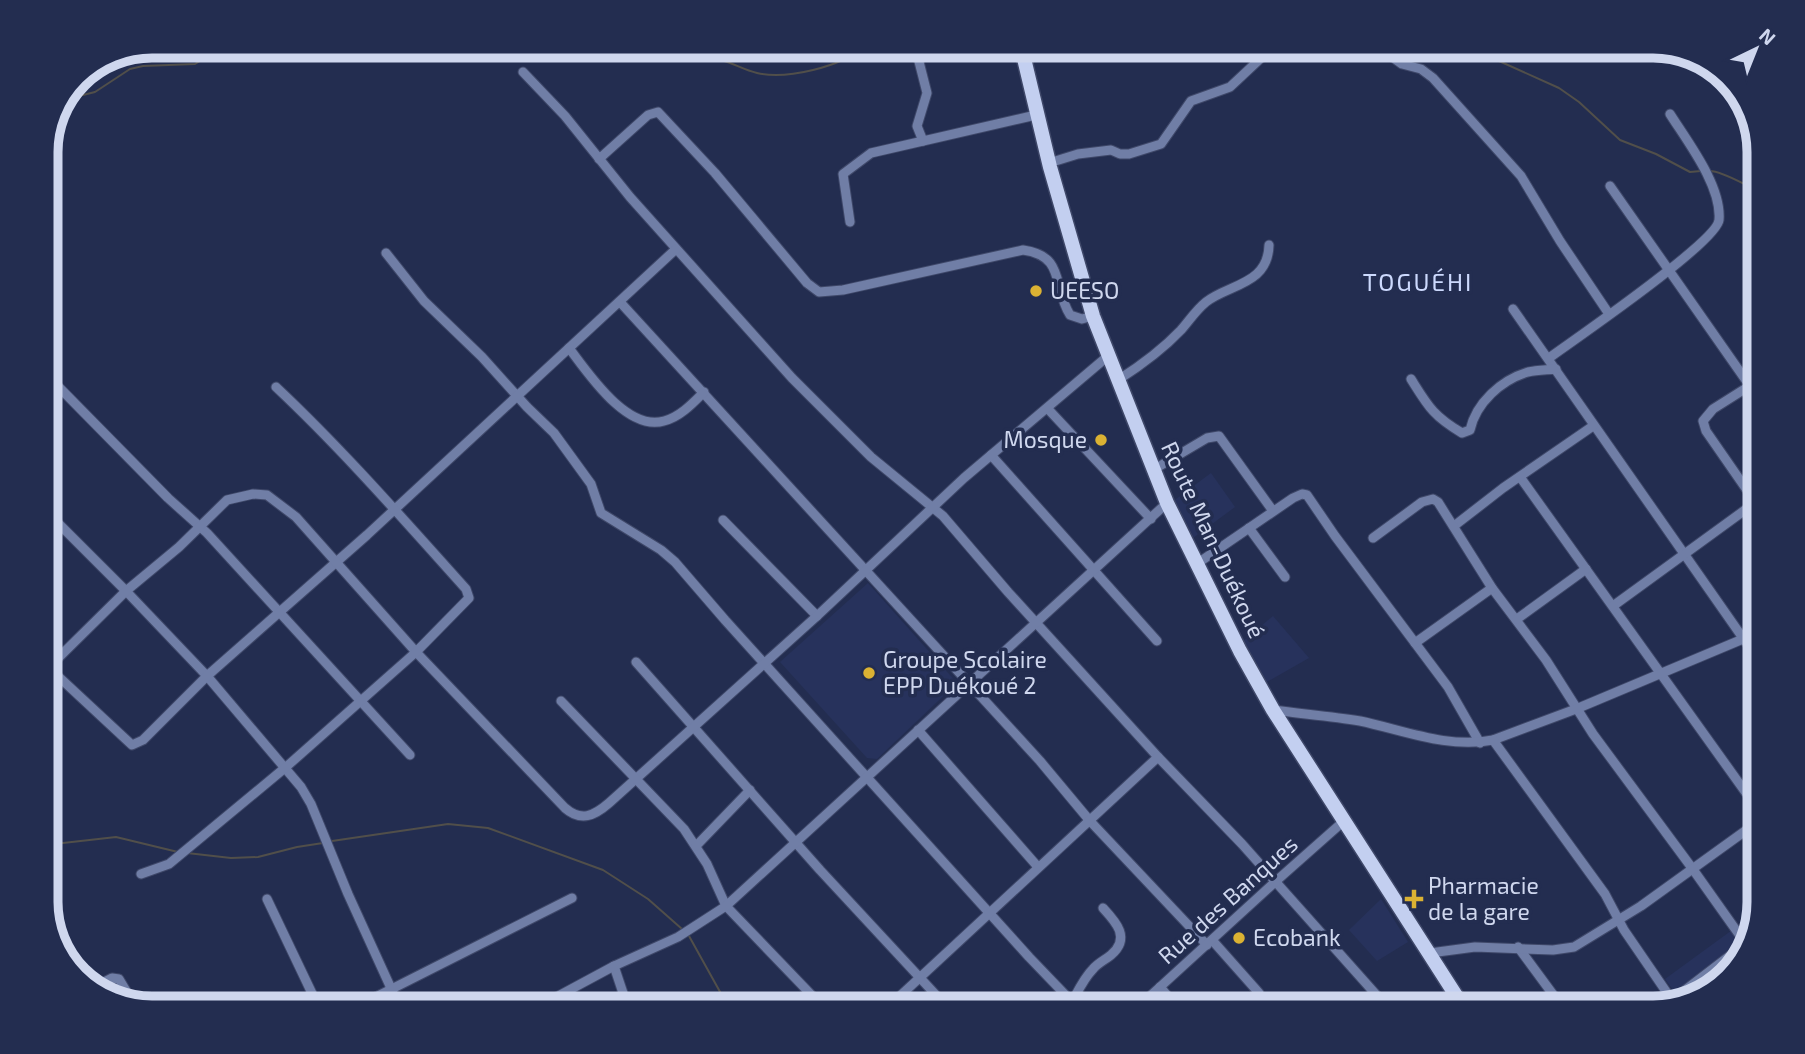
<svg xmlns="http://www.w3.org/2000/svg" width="1805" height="1054" font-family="'Exo 2',sans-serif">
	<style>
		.built { fill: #27325c }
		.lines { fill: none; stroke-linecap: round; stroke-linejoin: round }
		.stream { stroke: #514f4a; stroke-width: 2 }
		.street-casing { stroke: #3f4869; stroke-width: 11 }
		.primary-casing { stroke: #3f4869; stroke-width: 17 }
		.street { stroke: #707ea6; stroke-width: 9 }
		.primary { stroke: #c3cff0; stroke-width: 14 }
		.poi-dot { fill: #dbb233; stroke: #232d50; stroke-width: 2.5 }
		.labels { text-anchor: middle; stroke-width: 7; stroke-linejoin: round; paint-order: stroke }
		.poi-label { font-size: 23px; fill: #cfd7ee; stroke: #232d50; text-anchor: start }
		.street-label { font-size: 23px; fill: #cfd7ee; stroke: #232d50 }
		.neighbourhood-label { font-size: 24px; letter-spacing: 2px; fill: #ccd9fd; stroke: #232d50 }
		.rim { fill: none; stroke: #cfd7ee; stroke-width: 9 }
	</style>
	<rect width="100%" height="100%" fill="#232d50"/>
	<g class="built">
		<path d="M1211,473L1235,507L1189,541L1172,502Z"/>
		<path d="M868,583L957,683L877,759L867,758L780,662Z"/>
		<path d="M1273,616L1309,658L1265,683L1241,643Z"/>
		<path d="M1381,899L1408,942L1377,961L1349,930Z"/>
		<path d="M1739,925L1750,939L1745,955L1707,994L1681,1001L1665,979Z"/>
	</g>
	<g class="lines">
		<g class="stream">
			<path d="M647,46C674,55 693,56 721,60C733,63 744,70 757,73C785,80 843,67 863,46"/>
			<path d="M1477,46L1499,61L1559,88L1579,102L1620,140L1656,154L1690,172L1701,171"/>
			<path d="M67,99L95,92L130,69L143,66L195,64L225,46"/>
			<path d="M1710,171C1723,171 1746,186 1759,191"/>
			<path d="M46,840L63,843L116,837L178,852"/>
			<path d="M332,841L448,824L488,828L603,870L648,899L682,929"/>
			<path d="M187,853L231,858L258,857L297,847L323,843"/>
			<path d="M689,936L729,1008"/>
		</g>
		<defs>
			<g id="street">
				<path d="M915,46L927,93L917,126L923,141"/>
				<path d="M1377,46L1402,64L1421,69L1433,78L1521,176L1560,241L1609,314"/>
				<path d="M523,72L565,116L630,197L792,378L871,457L943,516L1008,592L1158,757L1242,844L1388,1008"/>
				<path d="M599,159L648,115L658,112L715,173L807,283L819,292L843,290L1023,250C1066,256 1052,286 1070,315L1082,319L1093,316"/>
				<path d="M1049,163L1078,154L1111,150L1120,154H1129L1161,144L1191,101L1230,87L1261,58L1282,46"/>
				<path d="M1610,186L1759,399"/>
				<path d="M850,222L843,174L871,153L1036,115"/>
				<path d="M386,253L424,301L482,357L527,407L554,433L591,484L601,513L661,550L675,562L725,620L1029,957L1078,1008"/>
				<path d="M620,302L1040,761L1090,821L1207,945"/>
				<path d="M1513,309L1759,661"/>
				<path d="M569,348C588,373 627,432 664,421C680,417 693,403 704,392"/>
				<path d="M1549,358C1575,339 1717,242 1719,220C1722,186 1687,141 1670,114"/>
				<path d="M46,374L168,498L207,533L410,755"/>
				<path d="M1411,379C1428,406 1433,416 1462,433L1470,430C1476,403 1501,380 1528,372C1537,370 1547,370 1556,369"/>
				<path d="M1118,380C1140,366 1162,350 1181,330C1189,321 1196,310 1206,302C1229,284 1268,285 1269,245"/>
				<path d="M1048,409L1151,519"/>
				<path d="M991,455L1157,641"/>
				<path d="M1153,470L1207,438L1219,436L1273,511"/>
				<path d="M1520,477L1759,811"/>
				<path d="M1758,506L1706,431L1703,421L1713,409L1759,380"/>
				<path d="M46,511L126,591L207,676L301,787L311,804L348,894L400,1008"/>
				<path d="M723,520L817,616"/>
				<path d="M1454,526L1503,488L1593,426"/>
				<path d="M1249,528L1285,577"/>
				<path d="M1373,538L1422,502L1433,499L1438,502L1492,588L1546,660L1593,734L1692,868L1748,947"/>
				<path d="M1198,563L1293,498L1302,494L1307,495L1335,536L1448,687L1480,743"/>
				<path d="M1613,606L1756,502"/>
				<path d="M1517,619L1586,569"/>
				<path d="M1415,643L1492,588"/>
				<path d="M636,662L820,870L948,1008"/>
				<path d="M46,665L132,745L143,740L207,676L367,535L676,249"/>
				<path d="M46,670L126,591L179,547L227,500L253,494L267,495L296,517L416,652L565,808C581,822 594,816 609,803L817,616L964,478L1108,356"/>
				<path d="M561,701L684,829L707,864L726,906L824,1008"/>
				<path d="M1273,710C1302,714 1331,716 1360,721C1403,730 1448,749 1493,740L1576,709L1743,639L1759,636"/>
				<path d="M918,730L1038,867"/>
				<path d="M1493,740L1605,894L1624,930L1674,1003"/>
				<path d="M696,846L750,790"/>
				<path d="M141,874L169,864L286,767L416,652L469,598L466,589C404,520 343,450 276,387"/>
				<path d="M267,899L319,1008"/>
				<path d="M1212,940L1259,993"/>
				<path d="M1518,947L1563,1008"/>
				<path d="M1430,953L1475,947L1553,950L1574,947L1641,906L1759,821"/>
				<path d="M614,966L628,1008"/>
				<path d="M1160,987L1178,1008"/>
				<path d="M92,988L112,978L119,979L134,1004"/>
				<path d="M1672,1000L1745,944"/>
				<path d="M1072,1002C1078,991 1084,978 1093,969C1098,963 1105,960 1111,955C1131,938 1116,922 1103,908"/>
				<path d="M220,1003L223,1008"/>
				<path d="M354,1008L572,898"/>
				<path d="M536,1008L614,966L678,937L726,906L1167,503"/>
				<path d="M887,1008L1158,757"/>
				<path d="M1137,1008L1275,882L1345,820"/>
			</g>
			<path id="primary" d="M1021,46L1050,167L1093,316L1167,503L1240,651L1273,710L1464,1008"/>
		</defs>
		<use href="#street" class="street-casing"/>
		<use href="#primary" class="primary-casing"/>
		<use href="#street" class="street"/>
		<use href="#primary" class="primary"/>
	</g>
	<g class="poi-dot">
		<circle cx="1036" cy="291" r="7"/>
		<circle cx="1101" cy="440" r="7"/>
		<circle cx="869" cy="673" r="7"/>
		<path d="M1410.5 888.5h7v7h7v7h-7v7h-7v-7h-7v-7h7z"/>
		<circle cx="1239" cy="938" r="7"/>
	</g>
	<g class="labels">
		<g class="poi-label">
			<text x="1050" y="299">UEESO</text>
			<text x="1087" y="448" text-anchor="end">Mosque</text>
			<text x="883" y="668">Groupe Scolaire<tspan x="883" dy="26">EPP Duékoué 2</tspan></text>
			<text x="1428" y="894">Pharmacie<tspan x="1428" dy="26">de la gare</tspan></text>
			<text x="1253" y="946">Ecobank</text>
		</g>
		<g class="street-label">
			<text transform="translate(1213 540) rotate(65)" y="8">Route Man-Duékoué</text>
			<text transform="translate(1228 900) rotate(-42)" y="8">Rue des Banques</text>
		</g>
		<g class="neighbourhood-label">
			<text x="1418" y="291">TOGUÉHI</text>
		</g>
	</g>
	<path d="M0 0H1805V1054H0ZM152 58H1653A94 94 0 0 1 1747 152V902A94 94 0 0 1 1653 996H152A94 94 0 0 1 58 902V152A94 94 0 0 1 152 58Z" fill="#232d50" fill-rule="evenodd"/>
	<path class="rim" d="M152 58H1653A94 94 0 0 1 1747 152V902A94 94 0 0 1 1653 996H152A94 94 0 0 1 58 902V152A94 94 0 0 1 152 58Z"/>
	<g transform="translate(1756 49) rotate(43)" stroke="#232d50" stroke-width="5" paint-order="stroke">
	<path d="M0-5L12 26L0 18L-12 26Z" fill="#cfd7ee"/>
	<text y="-10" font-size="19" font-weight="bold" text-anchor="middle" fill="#cfd7ee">N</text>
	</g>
</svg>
